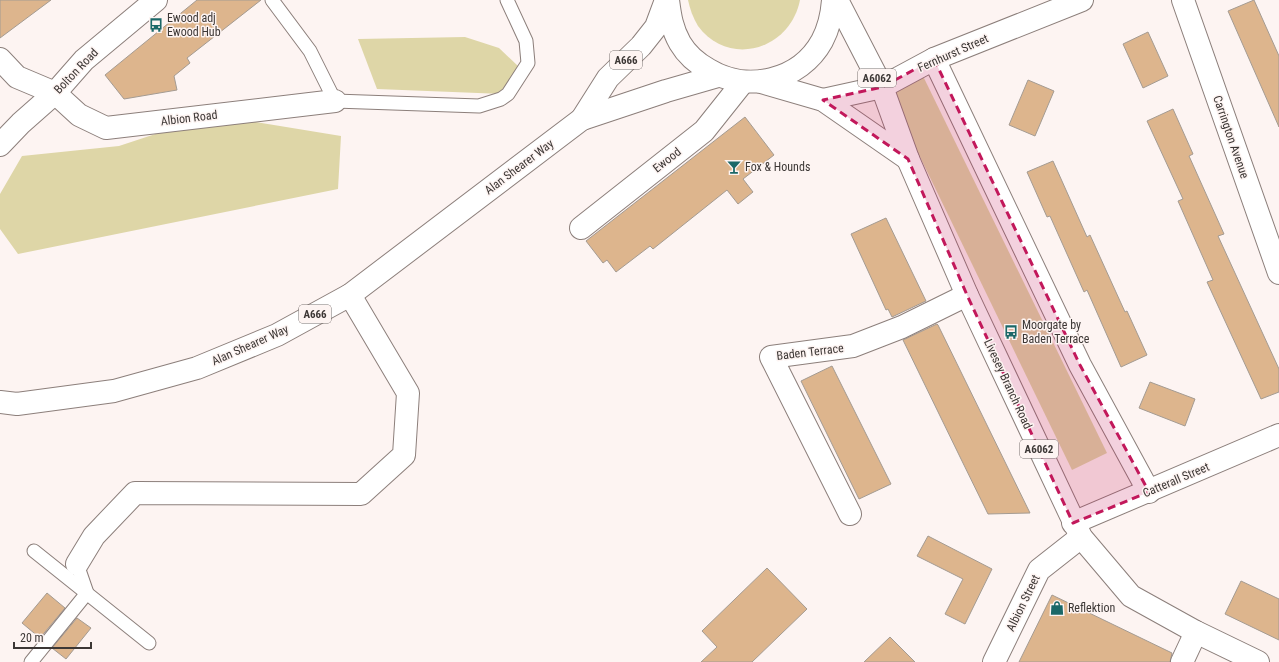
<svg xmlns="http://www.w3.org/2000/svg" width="1279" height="662" font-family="'Roboto Condensed',sans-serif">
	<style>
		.green { fill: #ded6a7 }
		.building { fill: #ddb58d; stroke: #a49b92 }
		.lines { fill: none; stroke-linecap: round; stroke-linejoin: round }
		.service-casing { stroke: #8c7f7b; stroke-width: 15 }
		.minor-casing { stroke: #8c7f7b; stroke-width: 24 }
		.primary-casing { stroke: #8c7f7b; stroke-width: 24 }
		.trunk-casing { stroke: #8c7f7b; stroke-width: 24 }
		.service { stroke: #fff; stroke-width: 13 }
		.minor { stroke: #fff; stroke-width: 22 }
		.primary { stroke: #fff; stroke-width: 22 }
		.trunk { stroke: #fff; stroke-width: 22 }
		.marked { fill: #c2185b; fill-opacity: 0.2; stroke: #c2185b; stroke-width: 3; stroke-dasharray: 8 5; stroke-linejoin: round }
		.labels { text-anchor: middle; stroke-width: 3; stroke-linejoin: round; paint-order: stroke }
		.shield { fill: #fdf4f2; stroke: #76706e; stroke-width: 1 }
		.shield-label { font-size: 11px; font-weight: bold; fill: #3c3735 }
		.poi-label { font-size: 12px; fill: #3c3735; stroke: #fdf4f2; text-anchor: start }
		.street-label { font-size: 12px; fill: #3c3735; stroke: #fdf4f2 }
	</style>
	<rect width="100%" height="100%" fill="#fdf4f2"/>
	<g class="green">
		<path d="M688,0H800C790,50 729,68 698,26C693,18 690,9 688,0Z"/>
		<path d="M465,37L499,48L518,66L503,94L377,89L358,39Z"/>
		<path d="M922,74L1107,453L1072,470L888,91Z"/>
		<path d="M213,115L341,136L338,189L18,254L0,229V194L22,156L119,146Z"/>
	</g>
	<g class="building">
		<path d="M0,0H51L0,38Z"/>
		<path d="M197,0H261L187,58L190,63L174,76L177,90L124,99L105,75Z"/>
		<path d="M1254,0L1279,56V127L1228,11Z"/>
		<path d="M1148,32L1168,76L1143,88L1123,44Z"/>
		<path d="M1028,80L1054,91L1035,136L1009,125Z"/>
		<path d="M1173,109L1193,154L1189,156L1224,234L1218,236L1279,369V392L1261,399L1207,282L1213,280L1178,201L1183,199L1147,121Z"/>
		<path d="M745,117L774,155L743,179L753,192L738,204L727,190L653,249L650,246L616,272L607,260L603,263L586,241Z"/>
		<path d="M1053,161L1087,237L1090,235L1125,312L1127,311L1147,355L1121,367L1087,290L1084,292L1050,216L1047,217L1027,172Z"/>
		<path d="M886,218L926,301L892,317L888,309L886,310L851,234Z"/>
		<path d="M937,324L938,325L1030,513L988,514L961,459L903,340Z"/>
		<path d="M832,366L891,484L859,499L801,381Z"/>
		<path d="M1150,382L1195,399L1185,426L1139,408Z"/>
		<path d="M928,536L992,569L965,624L945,614L963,579L917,556Z"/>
		<path d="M767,568L807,609L752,662H701L717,647L702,631Z"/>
		<path d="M1241,581L1279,599V640L1225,614Z"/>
		<path d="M47,593L65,608L40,638L22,623Z"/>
		<path d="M1052,595L1172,653L1170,662H1019Z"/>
		<path d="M77,618L91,628L66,659L52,648Z"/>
		<path d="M890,637L915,662H864Z"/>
	</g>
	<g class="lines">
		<defs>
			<g id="service">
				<path d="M272,0L310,51L335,101L479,106L501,99L508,94L528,63L526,41L507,0"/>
				<path d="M34,551L149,643"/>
				<path d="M31,662L87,593L77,564"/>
			</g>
			<g id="minor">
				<path d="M1183,0L1279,273"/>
				<path d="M0,59L17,77L55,93L79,115L106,128L335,101"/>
				<path d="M934,59L1080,365L1149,492"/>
				<path d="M823,100L882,87L934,59L1082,0"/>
				<path d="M0,145L21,123L55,93L84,60L156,0"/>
				<path d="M581,228L704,131L743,82"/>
				<path d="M850,514L771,357L853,346L902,327L967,295"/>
				<path d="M1073,523L1279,435"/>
				<path d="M77,564L94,536L135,493L361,494L404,455L408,393L350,295"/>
				<path d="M994,662L1039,570L1081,537"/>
				<path d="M1182,662L1196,632"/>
			</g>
			<g id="primary">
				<path d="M837,0L882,87L908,159L967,295L1081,537L1131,596L1196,632L1258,662"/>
				<path d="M761,82L823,100L908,159"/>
			</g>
			<g id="trunk">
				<path d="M668,0C670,16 672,29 680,43C687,55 698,64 709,70C747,93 800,81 822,41C829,28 832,14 833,0"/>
				<path d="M582,119L608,78L641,46L656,27L666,0"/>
				<path d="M0,402L17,404L114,391L197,368L277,335L350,295L582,119L666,91L718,76"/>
			</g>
		</defs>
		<use href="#service" class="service-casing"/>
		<use href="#minor" class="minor-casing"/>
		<use href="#primary" class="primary-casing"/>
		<use href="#trunk" class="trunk-casing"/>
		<use href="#service" class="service"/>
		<use href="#minor" class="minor"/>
		<use href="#primary" class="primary"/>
		<use href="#trunk" class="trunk"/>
	</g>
	<path class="marked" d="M934,59L1080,365L1149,492L1073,523L967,295L908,159L823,100L882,87Z"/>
	<defs>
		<symbol id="bus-bare" viewBox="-9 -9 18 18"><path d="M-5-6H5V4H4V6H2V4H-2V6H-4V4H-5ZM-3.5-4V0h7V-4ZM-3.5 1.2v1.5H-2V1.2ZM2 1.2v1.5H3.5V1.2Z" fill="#1b6868" stroke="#fdf4f2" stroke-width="2.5" paint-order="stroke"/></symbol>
		<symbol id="bar-bare" viewBox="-9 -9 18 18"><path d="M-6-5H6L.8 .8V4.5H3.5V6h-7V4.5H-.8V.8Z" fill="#1b6868" stroke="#fdf4f2" stroke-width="2.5" paint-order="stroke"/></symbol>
		<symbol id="shop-bare" viewBox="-9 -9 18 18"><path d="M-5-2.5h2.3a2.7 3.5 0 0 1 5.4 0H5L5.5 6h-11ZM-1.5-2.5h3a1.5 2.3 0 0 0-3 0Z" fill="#1b6868" stroke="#fdf4f2" stroke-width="2.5" paint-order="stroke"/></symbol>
	</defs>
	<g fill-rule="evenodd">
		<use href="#bus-bare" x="146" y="15" width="20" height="20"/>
		<use href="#bar-bare" x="724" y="157" width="20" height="20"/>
		<use href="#bus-bare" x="1001" y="322" width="20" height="20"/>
		<use href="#shop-bare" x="1047" y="598" width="20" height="20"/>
	</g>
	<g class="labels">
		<g class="shield">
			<rect x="610" y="51" width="32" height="18" rx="3"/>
			<rect x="858" y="69" width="38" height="18" rx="3"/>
			<rect x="299" y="305" width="32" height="18" rx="3"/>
			<rect x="1020" y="440" width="38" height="18" rx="3"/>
		</g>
		<g class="shield-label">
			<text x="626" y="64">A666</text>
			<text x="877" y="82">A6062</text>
			<text x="315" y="318">A666</text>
			<text x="1039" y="453">A6062</text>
		</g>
		<g class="poi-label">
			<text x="167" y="22">Ewood adj<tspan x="167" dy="14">Ewood Hub</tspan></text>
			<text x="745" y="171">Fox &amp; Hounds</text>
			<text x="1022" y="329">Moorgate by<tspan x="1022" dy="14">Baden Terrace</tspan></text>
			<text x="1068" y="612">Reflektion</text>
		</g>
		<g class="street-label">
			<text transform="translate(953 53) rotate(-24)" y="4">Fernhurst Street</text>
			<text transform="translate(76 71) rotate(-46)" y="4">Bolton Road</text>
			<text transform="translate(189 118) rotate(-7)" y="4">Albion Road</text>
			<text transform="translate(1231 137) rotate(71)" y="4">Carrington Avenue</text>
			<text transform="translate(667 160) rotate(-38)" y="4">Ewood</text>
			<text transform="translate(519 167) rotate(-37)" y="4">Alan Shearer Way</text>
			<text transform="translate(250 345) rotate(-24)" y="4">Alan Shearer Way</text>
			<text transform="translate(810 352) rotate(-7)" y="4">Baden Terrace</text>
			<text transform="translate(1008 384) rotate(65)" y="4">Livesey Branch Road</text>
			<text transform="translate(1176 480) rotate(-23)" y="4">Catterall Street</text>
			<text transform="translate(1023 603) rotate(-64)" y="4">Albion Street</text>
		</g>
	</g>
	<path d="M14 642v6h77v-6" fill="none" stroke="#3c3735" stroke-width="2"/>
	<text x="20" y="642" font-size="12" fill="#3c3735" stroke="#fdf4f2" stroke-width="3" paint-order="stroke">20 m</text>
</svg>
